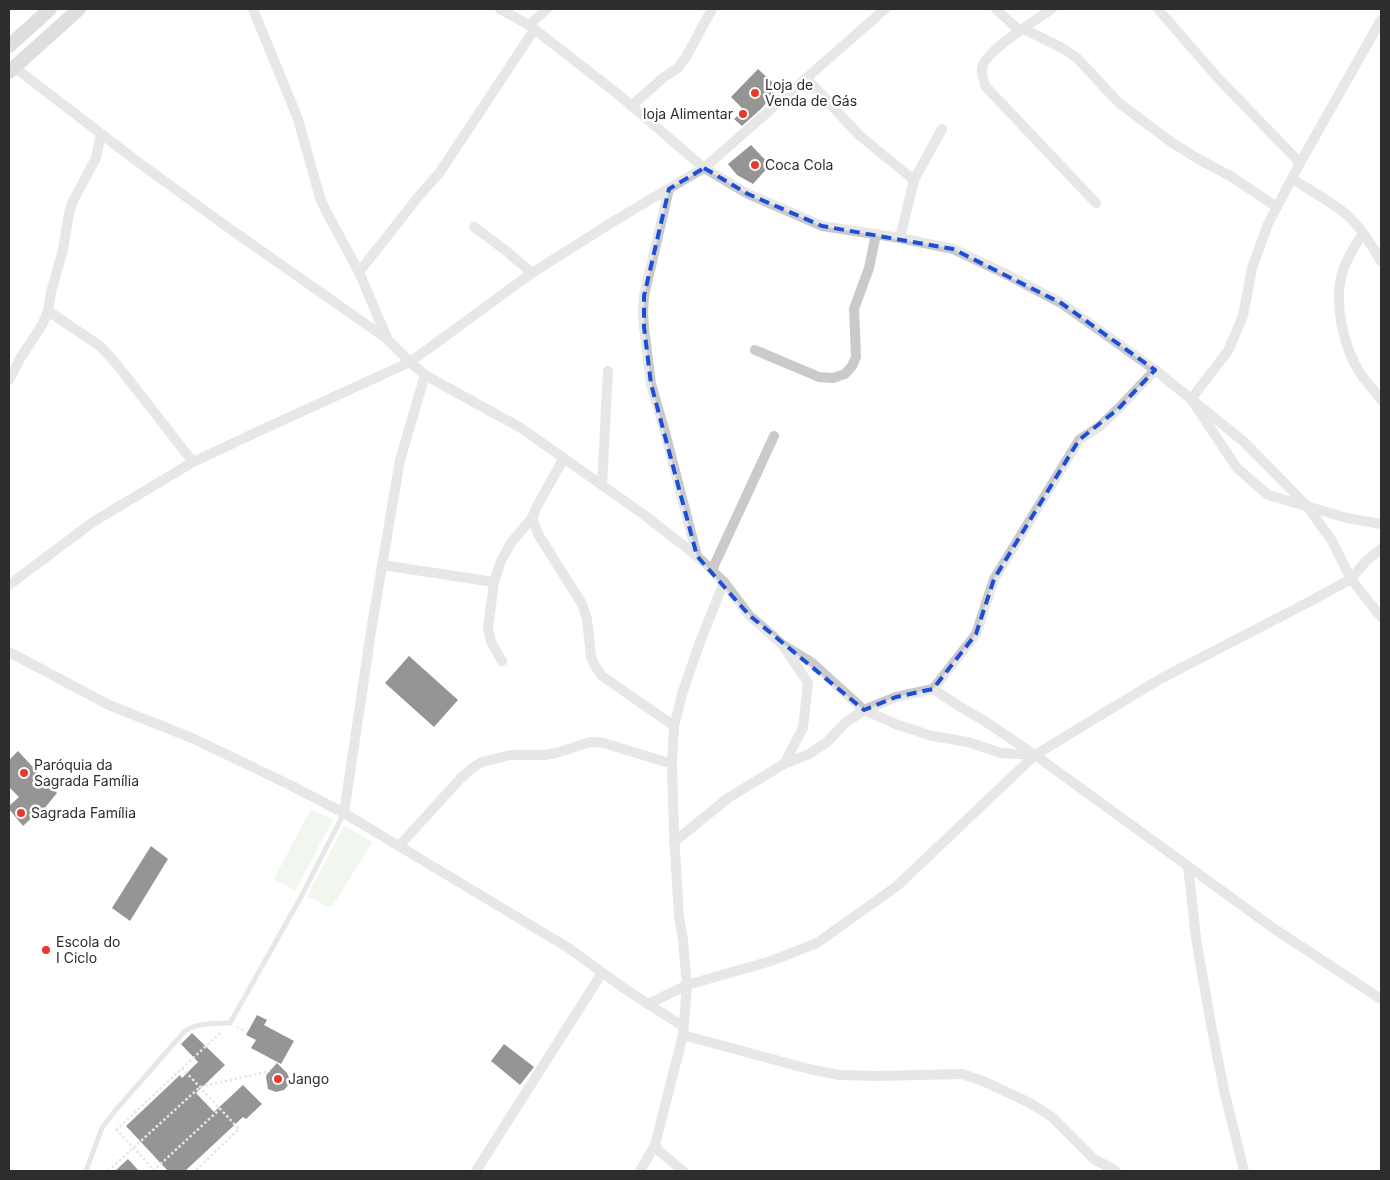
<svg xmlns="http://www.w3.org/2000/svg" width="1390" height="1180" font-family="Inter,sans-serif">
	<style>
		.green { fill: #e1ebda }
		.building { fill: #141414 }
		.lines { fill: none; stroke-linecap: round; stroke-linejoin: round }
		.path { stroke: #cacaca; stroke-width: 2.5; stroke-dasharray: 2.5 2.5; stroke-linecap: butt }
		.lane { stroke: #cacaca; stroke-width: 5 }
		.street { stroke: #cacaca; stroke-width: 10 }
		.secondary { stroke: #b7b7b7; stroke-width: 14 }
		.marked { fill: none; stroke: #1d4ed8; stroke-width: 4; stroke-dasharray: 10 6; stroke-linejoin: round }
		.poi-dot { fill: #e7392c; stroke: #fff; stroke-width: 2 }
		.labels { text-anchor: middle; stroke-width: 5; stroke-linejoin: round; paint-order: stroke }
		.poi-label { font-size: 14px; fill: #2d2d2d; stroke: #fff; text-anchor: start }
	</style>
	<rect width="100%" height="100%" fill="#fff"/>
	<g class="green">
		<path d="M311,809L333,820L295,891L274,879Z"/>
		<path d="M344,826L373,842L331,908L307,896Z"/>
	</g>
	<g class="building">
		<path d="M758,69L778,88L762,108L742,126L734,119L744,110L731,97Z"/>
		<path d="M751,145L770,165L753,184L737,175L728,164Z"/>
		<path d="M409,656L458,700L434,727L385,683Z"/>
		<path d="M18,751L57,793L39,815L37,813L23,826L9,809V806L19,797L9,787V760Z"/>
		<path d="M151,846L168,859L130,921L112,908Z"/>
		<path d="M257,1015L267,1020L264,1025L294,1041L281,1064L251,1048L256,1040L246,1035Z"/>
		<path d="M192,1033L225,1065L196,1093L214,1112L243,1085L262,1104L246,1119L243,1117L185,1171H168L126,1126L180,1075L182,1078L198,1062L181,1044Z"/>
		<path d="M504,1044L534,1067L520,1085L491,1061Z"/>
		<path d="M277,1063L287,1073L290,1080L289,1084L284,1090L276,1092L268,1089L266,1077L267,1074Z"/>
		<path d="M128,1159L139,1171H115Z"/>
	</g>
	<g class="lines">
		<g class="path">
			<path d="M237,1027L247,1032"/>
			<path d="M182,1068L239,1129L195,1171"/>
			<path d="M116,1129L155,1171"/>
			<path d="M116,1130L221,1032"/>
			<path d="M108,1171L200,1087L270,1071"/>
			<path d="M153,1171L220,1109"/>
		</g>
		<path class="lane" d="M86,1171L102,1128L114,1112L184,1032C197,1022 215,1024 230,1023L302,895L344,813"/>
		<g class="street">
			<path d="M253,9L298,119L320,198L326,211L359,272L387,338"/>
			<path d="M500,9L529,25L619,95L704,168L748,194L822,226L900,238L953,249L1006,274L1061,303L1155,370L1243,441L1307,506L1332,541L1351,579L1381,617"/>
			<path d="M996,9L1020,31"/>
			<path d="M1052,9C1036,20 990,48 983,65C980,72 983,80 986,87L1096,203"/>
			<path d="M1158,9L1217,77L1300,163"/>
			<path d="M1381,20L1300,163L1268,224L1252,268L1243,316L1228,351L1191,399L1237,468L1268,495L1347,518L1381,524"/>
			<path d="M529,25L547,9"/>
			<path d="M1024,29L1064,49L1077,58L1119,103L1171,142L1200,160L1232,177L1277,207"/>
			<path d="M14,67L134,159L226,226L387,339L410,362L425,375L521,428L643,514L697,556L724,582L749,615L783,645L811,662L864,710L898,725L932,736L968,742L1001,753L1035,755"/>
			<path d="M806,78L859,135L914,180"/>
			<path d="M631,106L664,77L678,68L686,57L712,9"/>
			<path d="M1292,179C1310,190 1330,201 1347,215C1361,227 1371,245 1381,261"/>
			<path d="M669,189L644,296L643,312L644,327L651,384L665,432L697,556"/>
			<path d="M474,227L505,250L532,273"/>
			<path d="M1363,233C1356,244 1348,256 1343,270C1333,301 1343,346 1360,373C1366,382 1375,391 1381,400"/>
			<path d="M900,238L914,180L942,129"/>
			<path d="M359,272L419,196L440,172L534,30"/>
			<path d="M48,311L100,346L115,362L193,462"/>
			<path d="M755,350L819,377L833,378L845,374L852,366L856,357L854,309L869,268L876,234"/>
			<path d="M9,380L21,357L42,325L48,311L51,292L63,250L69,213L73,201L96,158L101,134"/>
			<path d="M564,458L537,506L532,518L538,534L582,604L587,619L591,657L595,666L602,676L674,726"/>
			<path d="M602,485L608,371"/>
			<path d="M382,565L494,582"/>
			<path d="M712,570L774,436"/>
			<path d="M9,585L93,522L193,462L268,427L410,362L532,273L619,218L704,168L885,9"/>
			<path d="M9,652L109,705L192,738L288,784L344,813L567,947L628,991L684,1027"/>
			<path d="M502,661L491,642L488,628L494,582L501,561L511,543L532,518"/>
			<path d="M933,689L959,706L983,720L1035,755L1273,928L1381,999"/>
			<path d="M784,764L803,728L808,683L784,647"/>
			<path d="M344,813L372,625L400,460L425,375"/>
			<path d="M674,842L728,798L784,764L809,754L827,742L845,723L864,710L896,697L933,689L976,634L994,579L1079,440L1100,426L1118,409L1155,370"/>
			<path d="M399,846L460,779L472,768L482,762L510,755H545L556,753L590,742L604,743L672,764"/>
			<path d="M1188,866L1196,938L1210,1019L1224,1090L1244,1171"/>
			<path d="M648,1004L687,985L771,961L817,943L897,886L1035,755L1160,679L1305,604L1351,579L1366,561L1381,549"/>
			<path d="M683,1035L809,1069L839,1075L876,1076L962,1074L983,1081L1030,1103L1052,1117L1094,1159L1116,1171"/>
			<path d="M655,1145L659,1151L683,1171"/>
			<path d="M476,1171L602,973"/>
			<path d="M640,1171L655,1145L683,1035L687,985L683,940L679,917L674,834L672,764L674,726L683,691L700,642L724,582"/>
		</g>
		<g class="secondary">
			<path d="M9,46L50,9"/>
			<path d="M9,72L79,9"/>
		</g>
	</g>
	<path d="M0 0H1390V1180H0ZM704,168L748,194L822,226L953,249L1061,303L1155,370L1118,409L1079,440L994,579L976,634L933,689L896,697L864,710L749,615L697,556L651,384L644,327V296L669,189Z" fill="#fff" fill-opacity=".55" fill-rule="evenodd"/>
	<path class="marked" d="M704,168L748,194L822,226L953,249L1061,303L1155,370L1118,409L1079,440L994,579L976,634L933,689L896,697L864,710L749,615L697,556L651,384L644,327V296L669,189Z"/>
	<g class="poi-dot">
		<circle cx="755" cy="93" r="5"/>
		<circle cx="743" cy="114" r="5"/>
		<circle cx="755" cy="165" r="5"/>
		<circle cx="24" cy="773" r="5"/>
		<circle cx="21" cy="813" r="5"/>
		<circle cx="46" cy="950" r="5"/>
		<circle cx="278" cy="1079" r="5"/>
	</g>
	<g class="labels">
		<g class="poi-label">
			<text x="765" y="90">Loja de<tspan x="765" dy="16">Venda de Gás</tspan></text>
			<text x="733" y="119" text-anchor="end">loja Alimentar</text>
			<text x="765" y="170">Coca Cola</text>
			<text x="34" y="770">Paróquia da<tspan x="34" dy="16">Sagrada Família</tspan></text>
			<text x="31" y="818">Sagrada Família</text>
			<text x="56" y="947">Escola do<tspan x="56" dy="16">I Ciclo</tspan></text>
			<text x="288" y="1084">Jango</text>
		</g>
	</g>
	<rect width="1390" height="1180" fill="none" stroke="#2d2d2d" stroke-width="20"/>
</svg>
